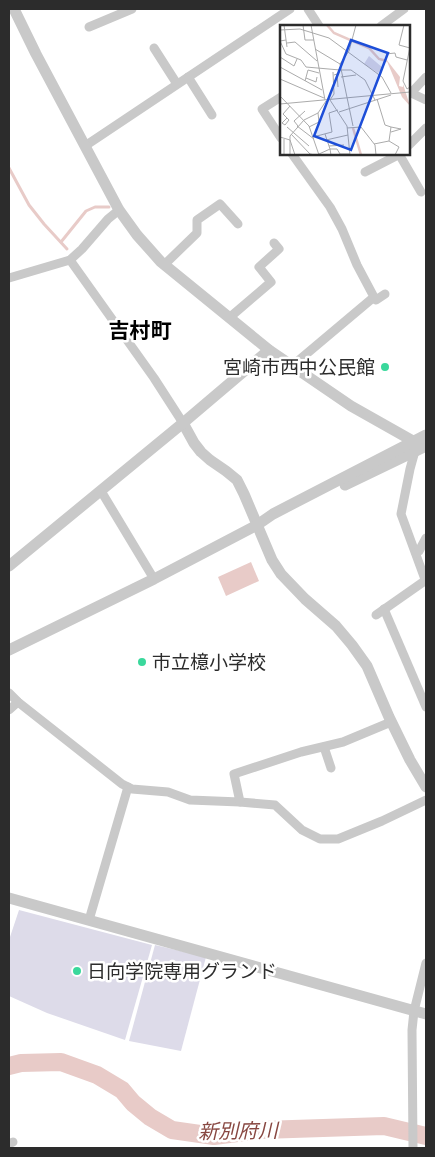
<svg xmlns="http://www.w3.org/2000/svg" width="435" height="1157" font-family="Karla,'Noto Sans JP',sans-serif">
	<style>
		.green { fill: #dddbe9 }
		.water { fill: #e8cbc8 }
		.lines { fill: none; stroke-linecap: round; stroke-linejoin: round }
		.stream { stroke: #e8cbc8; stroke-width: 3 }
		.river { stroke: #e8cbc8; stroke-width: 18 }
		.minor { stroke: #c9c9c9; stroke-width: 9 }
		.tertiary { stroke: #c9c9c9; stroke-width: 11 }
		.poi-dot { fill: #3ad89c; stroke: #fff; stroke-width: 2 }
		.labels { text-anchor: middle; stroke-width: 5; stroke-linejoin: round; paint-order: stroke }
		.poi-label { font-size: 19px; fill: #2c2c2c; stroke: #fff; text-anchor: start }
		.water-label { font-size: 20px; font-style: italic; fill: #884741; stroke: #fff }
		.quarter-label { font-size: 21px; font-weight: bold; fill: #000; stroke: #fff }
		.inset-river { fill: none; stroke: #e8cbc8; stroke-width: 2.5 }
		.inset-road { fill: none; stroke: #ababab; stroke-width: 1 }
		.view { fill: #1d4ed8; fill-opacity: 0.15; stroke: #1d4ed8; stroke-width: 2.5 }
		.inset-edge { fill: none; stroke: #2c2c2c; stroke-width: 2.5 }
	</style>
	<rect width="100%" height="100%" fill="#fff"/>
	<g class="green">
		<path d="M19,910L152,945L125,1040L47,1013L9,996V940Z"/>
		<path d="M155,945L206,957L181,1051L129,1041Z"/>
	</g>
	<path class="water" d="M251,562L259,581L226,596L218,577Z"/>
	<g class="lines">
		<g class="stream">
			<path d="M9,168L29,205L44,224L67,249"/>
			<path d="M61,242L86,211L95,207H109"/>
		</g>
		<path class="river" d="M9,1066L21,1063L61,1062L97,1075L122,1090L133,1103L150,1117L172,1130L214,1136L262,1130L384,1126L426,1136"/>
		<g class="minor">
			<path d="M308,9L319,26"/>
			<path d="M381,26L404,9"/>
			<path d="M89,27L132,9"/>
			<path d="M154,48L177,84"/>
			<path d="M188,77L212,115"/>
			<path d="M409,92L426,100"/>
			<path d="M411,93L426,77"/>
			<path d="M281,97L262,109L281,138"/>
			<path d="M409,145L426,128"/>
			<path d="M85,146L290,9"/>
			<path d="M399,154L421,192"/>
			<path d="M365,172L400,154"/>
			<path d="M70,260L154,378L183,423"/>
			<path d="M164,265L197,233V220L220,204L238,224"/>
			<path d="M9,278L70,260L82,249L108,219L119,210"/>
			<path d="M374,297L376,300L385,294"/>
			<path d="M229,318L271,282L259,267L279,249L274,243"/>
			<path d="M292,366L374,297L357,265L342,229L330,207L292,154"/>
			<path d="M415,451L410,469L401,514L426,582"/>
			<path d="M101,491L154,579"/>
			<path d="M416,553L419,551L426,538"/>
			<path d="M384,609L426,707"/>
			<path d="M376,615L426,580"/>
			<path d="M9,693L18,702L122,784L132,789L168,792L190,800L240,802L275,805L302,830L320,839H338L382,821L426,800"/>
			<path d="M9,710L18,702"/>
			<path d="M324,747L331,768"/>
			<path d="M240,802L234,774L301,752L343,742L391,722"/>
			<path d="M89,920L128,787"/>
			<path d="M9,1144L13,1142"/>
			<path d="M413,1148L412,1030L414,1011L426,963"/>
		</g>
		<g class="tertiary">
			<path d="M14,9L36,54L119,210L137,235L161,262L269,350L351,406L413,441L415,451"/>
			<path d="M183,423L194,443L201,452L210,460L226,471L237,480L244,494L272,560L281,574L305,599L336,626L352,645L367,666L389,717L410,760L426,787"/>
			<path d="M345,485L426,446"/>
			<path d="M9,566L183,423L269,350"/>
			<path d="M9,650L154,579L257,525L273,514L426,435"/>
			<path d="M9,898L426,1014"/>
		</g>
	</g>
	<g class="poi-dot">
		<circle cx="385" cy="367" r="5"/>
		<circle cx="142" cy="662" r="5"/>
		<circle cx="77" cy="971" r="5"/>
	</g>
	<g class="labels">
		<g class="poi-label">
			<text x="375" y="374" text-anchor="end">宮崎市西中公民館</text>
			<text x="152" y="669">市立檍小学校</text>
			<text x="87" y="978">日向学院専用グランド</text>
		</g>
		<g class="water-label">
			<text transform="translate(238 1131) rotate(-1)" y="7">新別府川</text>
		</g>
		<g class="quarter-label">
			<text x="140" y="338">吉村町</text>
		</g>
	</g>
	<g transform="translate(280 25)">
		<rect width="130" height="130" fill="#fff"/>
		<path d="M89,31L103,43L98,48L84,39Z" fill="#dddbe9"/>
		<path d="M106,34L120,52L119,61L123,62V59L130,81L122,72Z" fill="#e8cbc8"/>
		<path class="inset-river" d="M47,0L54,8L89,23L99,34L107,36M73,103L81,130"/>
		<path class="inset-road" d="M4,0L7,22M23,0L25,15H34M31,0L45,75M124,0L119,20L130,23M0,5L20,4L49,13L102,52L111,68M6,15L0,16L6,29L21,35L26,42L60,45M7,18L15,17L37,36M130,22L123,56L127,64L130,62M35,24L60,39M106,29L115,28L116,32L127,35M0,32L14,41L17,34M0,42L42,65M60,45H71L85,55L95,75M53,47L54,69L50,75L67,101L70,130M54,50L57,49L58,62M61,52L76,50M26,53L36,57L37,52M0,54L44,73M25,56L28,45L39,48M0,71L29,101L39,130M97,74L105,100L111,102L109,116M0,79L130,67M59,87L111,70M7,93L2,98L5,100L9,95L3,89L10,81M17,101L34,114M18,101L14,96L25,86M73,101L60,39L69,26L76,0M7,102L29,121M29,102L39,97L38,88M111,102L121,104L111,107M67,103L81,102L95,120L96,130M11,109L30,129L35,130M0,112L10,115L15,130M33,112L52,107L49,88L58,85M4,114V130M46,115L68,110M94,119L109,116L119,122L115,130M49,121L64,120M39,129L50,124L45,109M10,130V111L24,95L38,88L46,76M51,130L50,124H57L60,129H70"/>
		<path class="view" d="M71,15L108,28L71,125L34,111Z"/>
		<rect width="130" height="130" class="inset-edge"/>
	</g>
	<rect width="435" height="1157" fill="none" stroke="#2c2c2c" stroke-width="20"/>
</svg>
